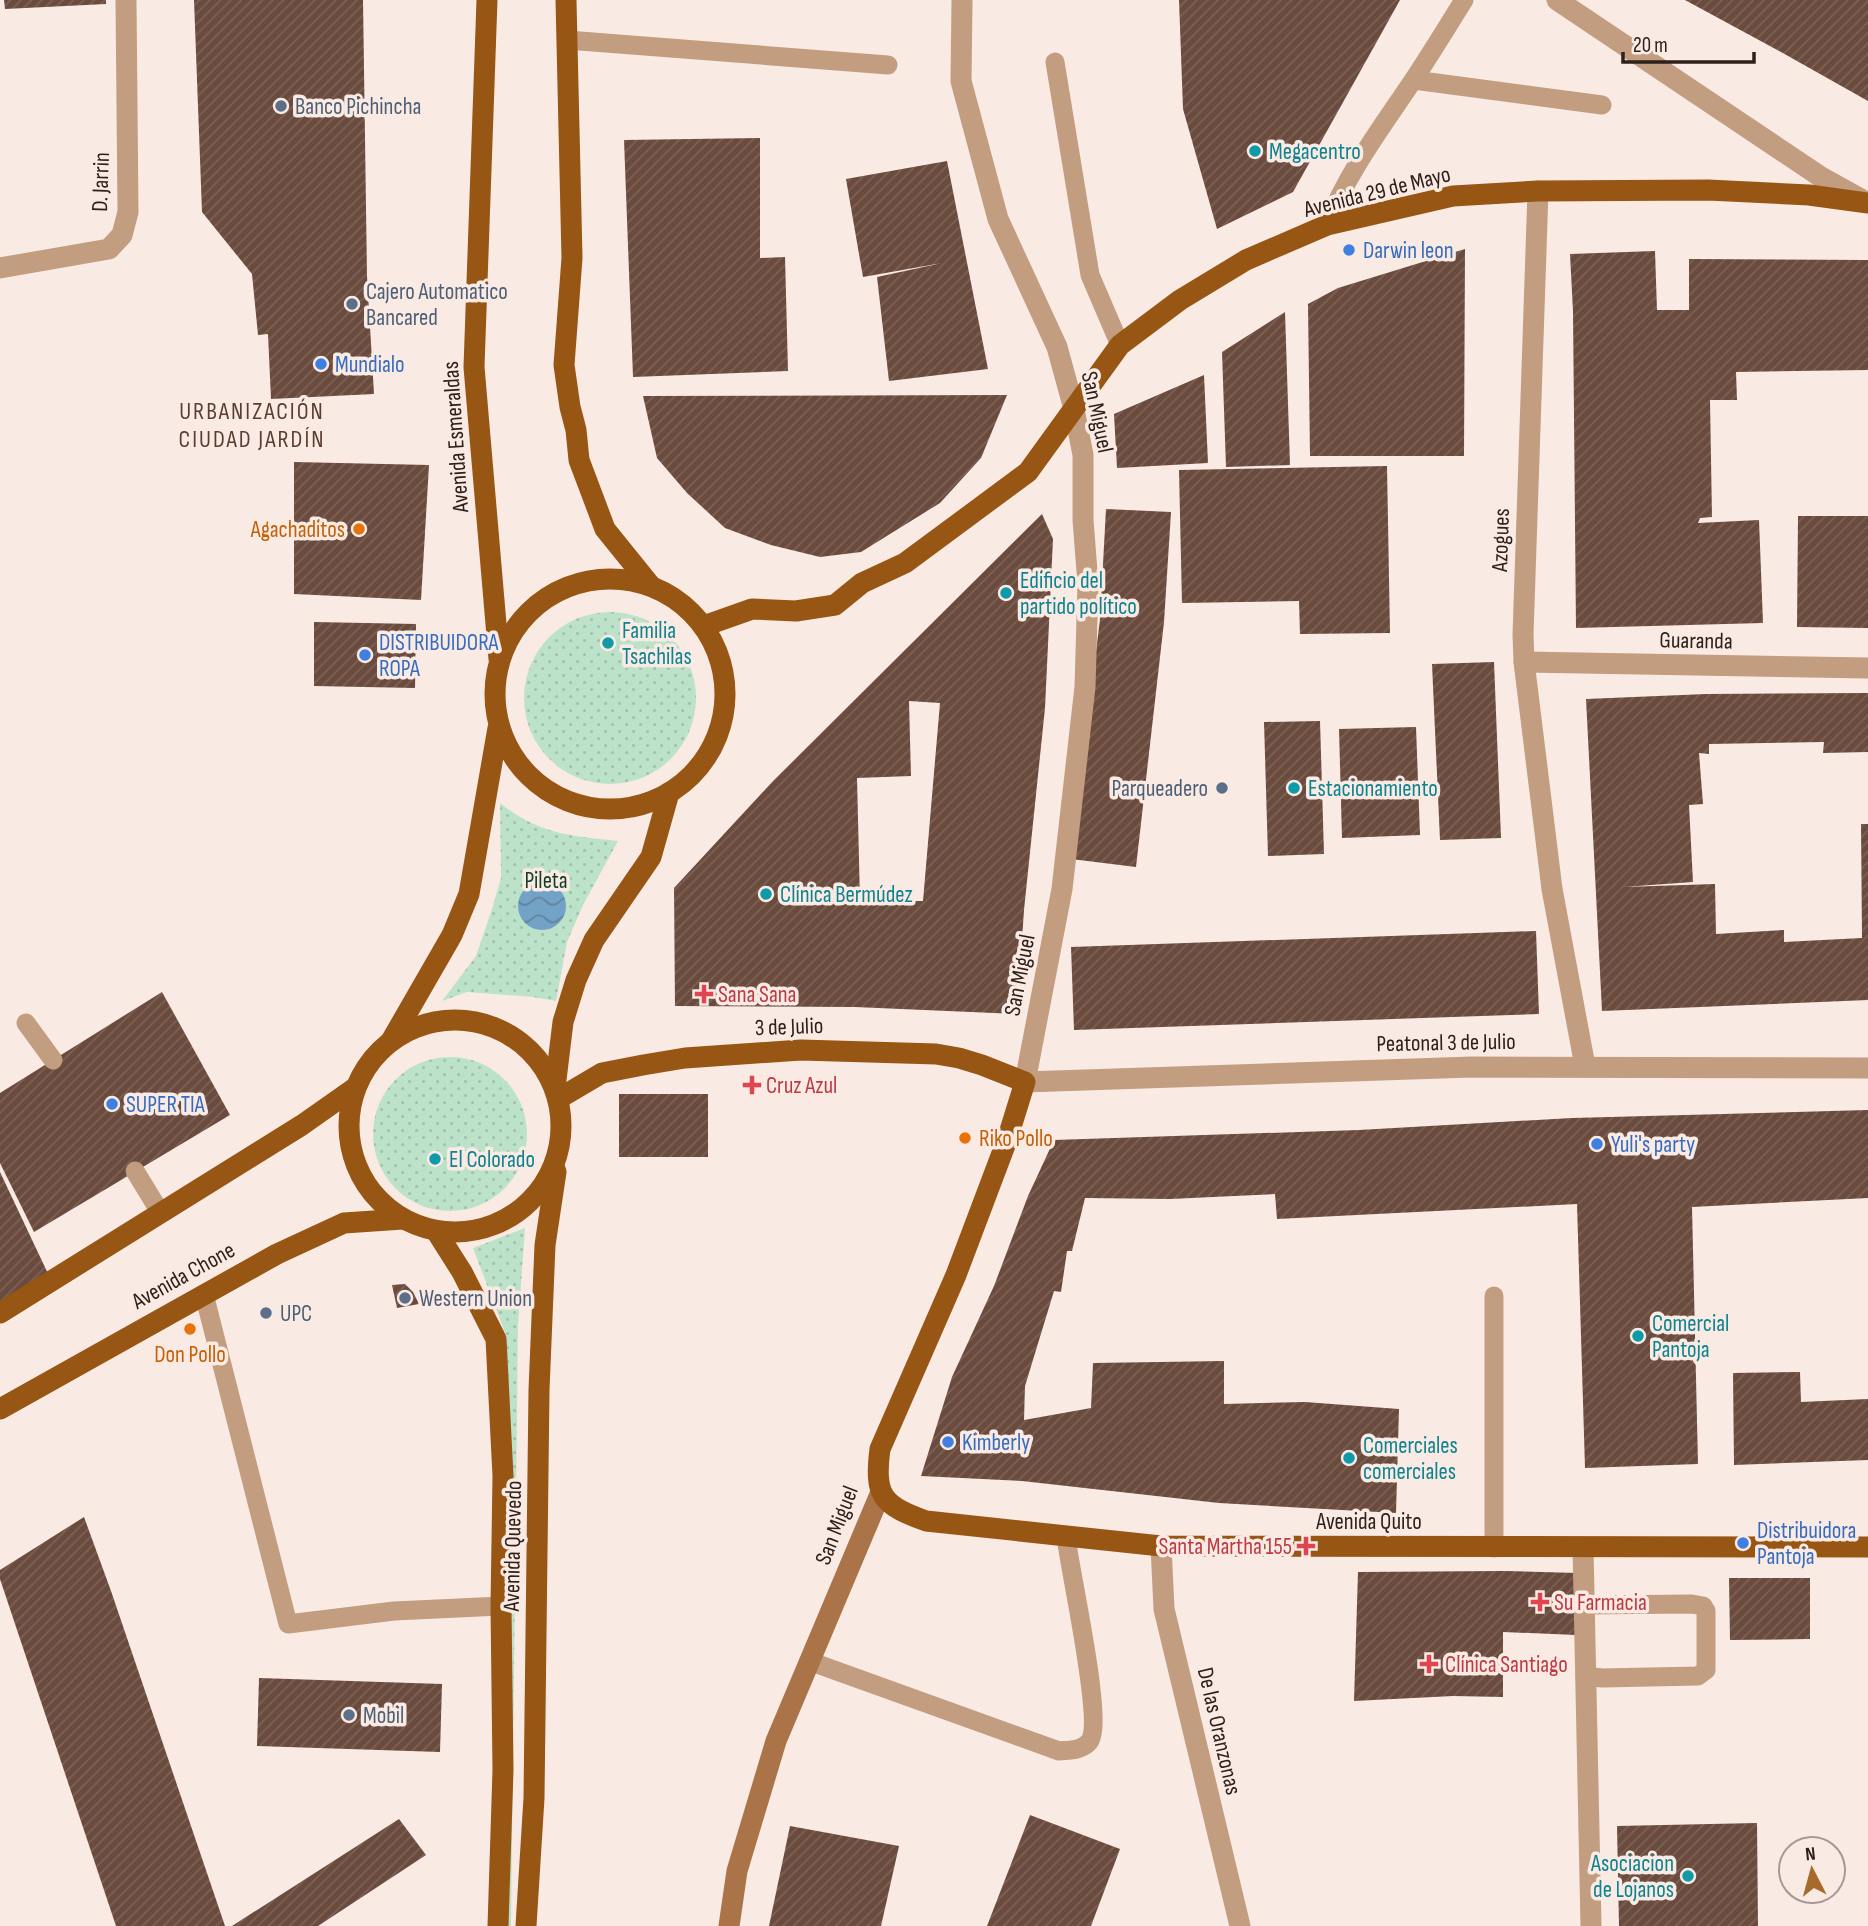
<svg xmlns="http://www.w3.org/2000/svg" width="1868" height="1926" font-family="'Sofia Sans Condensed',sans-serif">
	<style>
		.green { fill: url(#green-dots) }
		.water { fill: url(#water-waves) }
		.building { fill: url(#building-hatch); fill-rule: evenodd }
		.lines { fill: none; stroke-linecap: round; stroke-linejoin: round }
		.lane { stroke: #c29d80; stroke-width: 19 }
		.street { stroke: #c29d80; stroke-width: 21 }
		.secondary { stroke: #aa7448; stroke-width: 21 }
		.primary { stroke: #985614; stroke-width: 21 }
		.service-dot { fill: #5c6f8a; stroke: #faeae4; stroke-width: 2.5 }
		.culture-dot { fill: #0f9aa8; stroke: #faeae4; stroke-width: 2.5 }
		.shop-dot { fill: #3f7fe0; stroke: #faeae4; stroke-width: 2.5 }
		.food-dot { fill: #e8710a; stroke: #faeae4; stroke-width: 2.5 }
		.health-dot { fill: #e0444e; stroke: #faeae4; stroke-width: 2.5 }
		.labels { text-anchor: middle; stroke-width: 7; stroke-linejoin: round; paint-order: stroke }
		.service-label { font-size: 23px; fill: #4e5e75; stroke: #faeae4; text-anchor: start }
		.culture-label { font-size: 23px; fill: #0d838f; stroke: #faeae4; text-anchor: start }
		.street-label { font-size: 23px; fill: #2e201a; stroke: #faeae4 }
		.shop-label { font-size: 23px; fill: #366cbe; stroke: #faeae4; text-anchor: start }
		.food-label { font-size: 23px; fill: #c56008; stroke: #faeae4; text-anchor: end }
		.park-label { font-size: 23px; fill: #113c26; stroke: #faeae4 }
		.health-label { font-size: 23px; fill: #be3a42; stroke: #faeae4; text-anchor: start }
		.neighbourhood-label { font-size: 24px; letter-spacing: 2px; fill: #5a3d30; stroke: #faeae4 }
	</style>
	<defs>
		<pattern id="green-dots" width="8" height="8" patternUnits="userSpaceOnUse" patternTransform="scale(1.75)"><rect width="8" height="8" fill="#bce3ca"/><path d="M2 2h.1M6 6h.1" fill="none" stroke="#a2c2ad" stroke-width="1.8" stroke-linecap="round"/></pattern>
		<pattern id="water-waves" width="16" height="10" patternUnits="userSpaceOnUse" patternTransform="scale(1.75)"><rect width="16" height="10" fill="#72a2c6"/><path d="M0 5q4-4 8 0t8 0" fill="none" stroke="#5e84a0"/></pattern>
		<pattern id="building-hatch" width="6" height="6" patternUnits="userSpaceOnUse" patternTransform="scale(1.75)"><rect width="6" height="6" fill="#6a4b3e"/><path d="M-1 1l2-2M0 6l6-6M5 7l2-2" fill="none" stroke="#7b6257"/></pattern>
	</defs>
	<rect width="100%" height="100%" fill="#faeae4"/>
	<g class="green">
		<circle cx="610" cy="698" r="86"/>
		<path d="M500,803C539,834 570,836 618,841L583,905L567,942L556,1001L533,997L467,992L442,1001L476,956L492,909L501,878Z"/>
		<circle cx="450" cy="1134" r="77"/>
		<path d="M525,1228L518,1326L511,1926H506V1335L473,1248Z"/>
	</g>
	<circle class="water" cx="542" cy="906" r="24"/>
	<g class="building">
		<path d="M4,0H106V4L5,9Z"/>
		<path d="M194,0H363L367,276L374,394L271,399L268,334L258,335L252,274L202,212Z"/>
		<path d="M1179,0H1400L1293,192L1217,229L1183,109Z"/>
		<path d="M1685,0H1868V101L1781,52Z"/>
		<path d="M760,138V258L785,257L788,371L633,377L624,140Z"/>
		<path d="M947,161L988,369L889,381L877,277L942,263L863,277L846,179Z"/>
		<path d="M1465,249L1464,456H1310L1308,304L1338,288Z"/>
		<path d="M1655,251L1657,310H1689V259L1868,260V370L1736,372L1737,400H1710L1712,517L1700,518L1698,523L1759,520L1763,623L1576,628L1573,311L1570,254Z"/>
		<path d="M1285,312L1290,465L1226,467L1222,352Z"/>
		<path d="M1204,375L1208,463L1117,468L1114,414Z"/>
		<path d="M1007,395L981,458L940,503L861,552L820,557L771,545L725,528L687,493L657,458L643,396Z"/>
		<path d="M294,462L429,465L421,600L294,594Z"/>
		<path d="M1387,466L1390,633L1300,634L1299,601L1182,603L1179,470Z"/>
		<path d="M1106,509L1171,512L1164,622L1136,867L1071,859L1100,619Z"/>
		<path d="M1042,514L1053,539L1045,708L1024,910L1017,1014L855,1007L675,1006L674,888L773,781ZM909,701L940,703L923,901H860L857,778L911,776Z"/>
		<path d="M1798,516H1868V628L1797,627Z"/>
		<path d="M314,622L416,624L415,688L314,686Z"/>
		<path d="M1494,662L1501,838L1440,840L1432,664Z"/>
		<path d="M1868,693V752L1823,753L1824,742L1709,744V754L1699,753L1703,804L1689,805L1693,882L1623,887L1715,884L1716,934L1784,930V942L1862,938L1861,824H1868V1000L1602,1011L1586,699L1706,694Z"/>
		<path d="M1320,721L1324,854L1268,856L1264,722Z"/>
		<path d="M1416,727L1420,835L1342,838L1339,729Z"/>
		<path d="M1536,931L1539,1014L1074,1030L1071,947Z"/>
		<path d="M162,992L230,1115L34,1232L0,1163V1093Z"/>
		<rect x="619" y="1094" width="89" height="63"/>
		<path d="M1868,1110V1198L1692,1207L1698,1464L1585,1468L1577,1204L1277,1219L1275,1194L1170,1199L1085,1198L1072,1251H1067L1061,1292L1054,1291L1025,1386L1024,1420L1091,1408L1093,1363L1224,1361V1404L1305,1402L1399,1409L1396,1513L1219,1503L1022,1481L921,1476L952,1377L994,1286L1028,1196L1054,1140L1359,1130L1572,1118Z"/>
		<path d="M0,1172L51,1280L0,1303Z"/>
		<path d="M405,1284L413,1292L419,1304L397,1308L392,1285Z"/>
		<path d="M1800,1372L1801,1402L1868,1399V1460L1734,1465L1733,1373Z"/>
		<path d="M84,1517L111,1591L225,1926H116L0,1579V1570Z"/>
		<path d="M1504,1571L1577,1573L1576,1635L1503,1632V1697L1453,1696L1354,1701L1358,1572Z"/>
		<path d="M1729,1578H1810V1639L1730,1640Z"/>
		<path d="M259,1678L442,1684L440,1752L257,1746Z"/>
		<path d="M1030,1815L1120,1849L1091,1926H987Z"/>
		<path d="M399,1819L426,1855L318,1926H232Z"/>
		<path d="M1757,1823L1758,1926H1619L1617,1826Z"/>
		<path d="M790,1826L899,1846L881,1926H769Z"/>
	</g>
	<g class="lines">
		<g class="lane">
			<path d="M567,40L888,65"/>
			<path d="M1055,62L1090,275L1120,345"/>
			<path d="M1414,80L1602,105"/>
			<path d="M1327,225C1347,173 1381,128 1412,82C1430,55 1447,27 1464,0"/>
			<path d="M26,1023L53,1060"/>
			<path d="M135,1171L160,1212"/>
			<path d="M204,1294L288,1624L394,1611L501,1606"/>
			<path d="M1494,1548V1296"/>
			<path d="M1584,1605L1692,1604L1703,1606L1706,1611V1670L1698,1676L1602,1678L1585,1676"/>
			<path d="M809,1661L1059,1751C1069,1750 1081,1751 1089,1742C1105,1723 1069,1569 1066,1536"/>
		</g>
		<g class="street">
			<path d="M962,0L961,81L998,219L1057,347L1074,409L1083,455V520L1088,584L1085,687L1062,889L1025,1082L1472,1067L1868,1068"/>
			<path d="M1557,0L1821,177L1866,202"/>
			<path d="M1538,191L1523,635L1524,662L1552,889L1585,1066"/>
			<path d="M0,268L109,249L122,235L128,212L126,0"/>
			<path d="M1524,662L1868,668"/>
			<path d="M1161,1546L1164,1609L1240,1926"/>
			<path d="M1583,1548L1591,1926"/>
		</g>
		<path class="secondary" d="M729,1926L737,1871L776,1741L881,1492"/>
		<g class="primary">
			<path d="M487,0L474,367L499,659"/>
			<path d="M566,0L572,258L564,365L570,407L576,430L579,460L605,529L651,586"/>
			<circle cx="610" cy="694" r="115"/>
			<path d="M704,626L752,609L796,611L835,605L862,583L905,563L1028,472L1120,345L1180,300L1246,260L1327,225L1453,196L1538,191L1708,190L1809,195L1868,203"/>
			<circle cx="455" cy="1126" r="106"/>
			<path d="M391,1041L452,935L469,894L498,728"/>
			<path d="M555,1088L563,1022L576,980L594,940L651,857L669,793"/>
			<path d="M558,1099L602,1073L643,1065L685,1058L801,1050L936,1054L959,1058L982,1065L1025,1082L1007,1140L956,1275L880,1449C874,1496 882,1505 926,1521L1161,1546L1868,1547"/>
			<path d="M436,1231L462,1272L496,1339L503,1476L501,1606L503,1770L498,1926"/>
			<path d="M0,1313L302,1125L356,1087"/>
			<path d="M0,1409L277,1254L344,1223L403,1219"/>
			<path d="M526,1926L534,1798L539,1390L545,1245L556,1172L554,1167"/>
		</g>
	</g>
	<g class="service-dot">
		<circle cx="281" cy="106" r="7"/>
		<circle cx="352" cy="304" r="7"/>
		<circle cx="1222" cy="788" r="7"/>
		<circle cx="405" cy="1298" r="7"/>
		<circle cx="266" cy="1313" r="7"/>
		<circle cx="349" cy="1715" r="7"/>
	</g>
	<g class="culture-dot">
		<circle cx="1255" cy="151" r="7"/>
		<circle cx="1006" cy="593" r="7"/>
		<circle cx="608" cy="643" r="7"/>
		<circle cx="1294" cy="788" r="7"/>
		<circle cx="766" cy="894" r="7"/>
		<circle cx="435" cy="1159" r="7"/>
		<circle cx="1638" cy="1336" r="7"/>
		<circle cx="1349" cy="1458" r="7"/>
		<circle cx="1688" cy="1876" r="7"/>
	</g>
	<g class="shop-dot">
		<circle cx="1349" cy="250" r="7"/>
		<circle cx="321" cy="364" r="7"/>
		<circle cx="365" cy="655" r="7"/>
		<circle cx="112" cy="1104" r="7"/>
		<circle cx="1597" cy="1144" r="7"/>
		<circle cx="948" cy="1442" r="7"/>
		<circle cx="1743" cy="1543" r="7"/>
	</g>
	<g class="food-dot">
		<circle cx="359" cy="529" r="7"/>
		<circle cx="965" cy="1138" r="7"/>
		<circle cx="190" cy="1329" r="7"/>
	</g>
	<g class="health-dot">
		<path d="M700.5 983.5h7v7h7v7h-7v7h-7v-7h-7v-7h7z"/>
		<path d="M748.5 1074.5h7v7h7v7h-7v7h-7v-7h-7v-7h7z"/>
		<path d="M1302.5 1535.5h7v7h7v7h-7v7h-7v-7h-7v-7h7z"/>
		<path d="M1536.5 1591.5h7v7h7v7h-7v7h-7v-7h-7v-7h7z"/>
		<path d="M1425.5 1653.5h7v7h7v7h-7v7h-7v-7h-7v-7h7z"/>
	</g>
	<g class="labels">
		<g class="service-label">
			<text x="295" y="114">Banco Pichincha</text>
			<text x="366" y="299">Cajero Automatico<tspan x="366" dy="26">Bancared</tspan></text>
			<text x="1208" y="796" text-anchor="end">Parqueadero</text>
			<text x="419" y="1306">Western Union</text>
			<text x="280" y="1321">UPC</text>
			<text x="363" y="1723">Mobil</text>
		</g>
		<g class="culture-label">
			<text x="1269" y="159">Megacentro</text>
			<text x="1020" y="588">Edificio del<tspan x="1020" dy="26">partido político</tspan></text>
			<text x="622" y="638">Familia<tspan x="622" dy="26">Tsachilas</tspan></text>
			<text x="1308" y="796">Estacionamiento</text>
			<text x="780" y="902">Clínica Bermúdez</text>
			<text x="449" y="1167">El Colorado</text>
			<text x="1652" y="1331">Comercial<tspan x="1652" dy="26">Pantoja</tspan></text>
			<text x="1363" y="1453">Comerciales<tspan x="1363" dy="26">comerciales</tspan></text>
			<text x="1674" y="1871" text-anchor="end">Asociacion<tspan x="1674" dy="26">de Lojanos</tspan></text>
		</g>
		<g class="street-label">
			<text transform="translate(100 182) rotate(-88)" y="8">D. Jarrin</text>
			<text transform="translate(1377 191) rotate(-14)" y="8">Avenida 29 de Mayo</text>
			<text transform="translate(1098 412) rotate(78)" y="8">San Miguel</text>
			<text transform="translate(455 437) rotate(-94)" y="8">Avenida Esmeraldas</text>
			<text transform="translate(1500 540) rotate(-88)" y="8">Azogues</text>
			<text transform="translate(1696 640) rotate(1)" y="8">Guaranda</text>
			<text transform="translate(1019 975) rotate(-79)" y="8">San Miguel</text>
			<text transform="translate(789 1026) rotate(-2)" y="8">3 de Julio</text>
			<text transform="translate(1446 1042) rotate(-1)" y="8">Peatonal 3 de Julio</text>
			<text transform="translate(183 1275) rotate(-29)" y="8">Avenida Chone</text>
			<text x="1369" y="1529">Avenida Quito</text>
			<text transform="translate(836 1525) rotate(-69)" y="8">San Miguel</text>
			<text transform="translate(512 1546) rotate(-89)" y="8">Avenida Quevedo</text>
			<text transform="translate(1220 1731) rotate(77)" y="8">De las Oranzonas</text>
		</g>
		<g class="shop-label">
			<text x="1363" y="258">Darwin leon</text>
			<text x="335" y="372">Mundialo</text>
			<text x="379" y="650">DISTRIBUIDORA<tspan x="379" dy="26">ROPA</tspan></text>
			<text x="126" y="1112">SUPER TIA</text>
			<text x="1611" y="1152">Yuli's party</text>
			<text x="962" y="1450">Kimberly</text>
			<text x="1757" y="1538">Distribuidora<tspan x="1757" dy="26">Pantoja</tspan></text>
		</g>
		<g class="food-label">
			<text x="345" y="537">Agachaditos</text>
			<text x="979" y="1146" text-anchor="start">Riko Pollo</text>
			<text x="190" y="1362" text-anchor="middle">Don Pollo</text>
		</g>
		<g class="park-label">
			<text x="546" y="888">Pileta</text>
		</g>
		<g class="health-label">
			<text x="718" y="1002">Sana Sana</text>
			<text x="766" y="1093">Cruz Azul</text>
			<text x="1292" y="1554" text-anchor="end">Santa Martha 155</text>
			<text x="1554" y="1610">Su Farmacia</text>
			<text x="1445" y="1672">Clínica Santiago</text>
		</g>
		<g class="neighbourhood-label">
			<text x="252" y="419">URBANIZACIÓN<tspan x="252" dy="28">CIUDAD JARDÍN</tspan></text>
		</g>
	</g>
	<g transform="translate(1812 1870) rotate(354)"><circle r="33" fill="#faeae4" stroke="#a89993" stroke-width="2"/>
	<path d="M0-5L12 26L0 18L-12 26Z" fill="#a66b2c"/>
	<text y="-10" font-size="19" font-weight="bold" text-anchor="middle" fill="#2e201a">N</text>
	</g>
	<path d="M1623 52v10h131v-10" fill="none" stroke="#2e201a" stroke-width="3.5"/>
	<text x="1633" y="52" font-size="21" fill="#2e201a" stroke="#faeae4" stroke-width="5" paint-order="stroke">20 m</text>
</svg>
